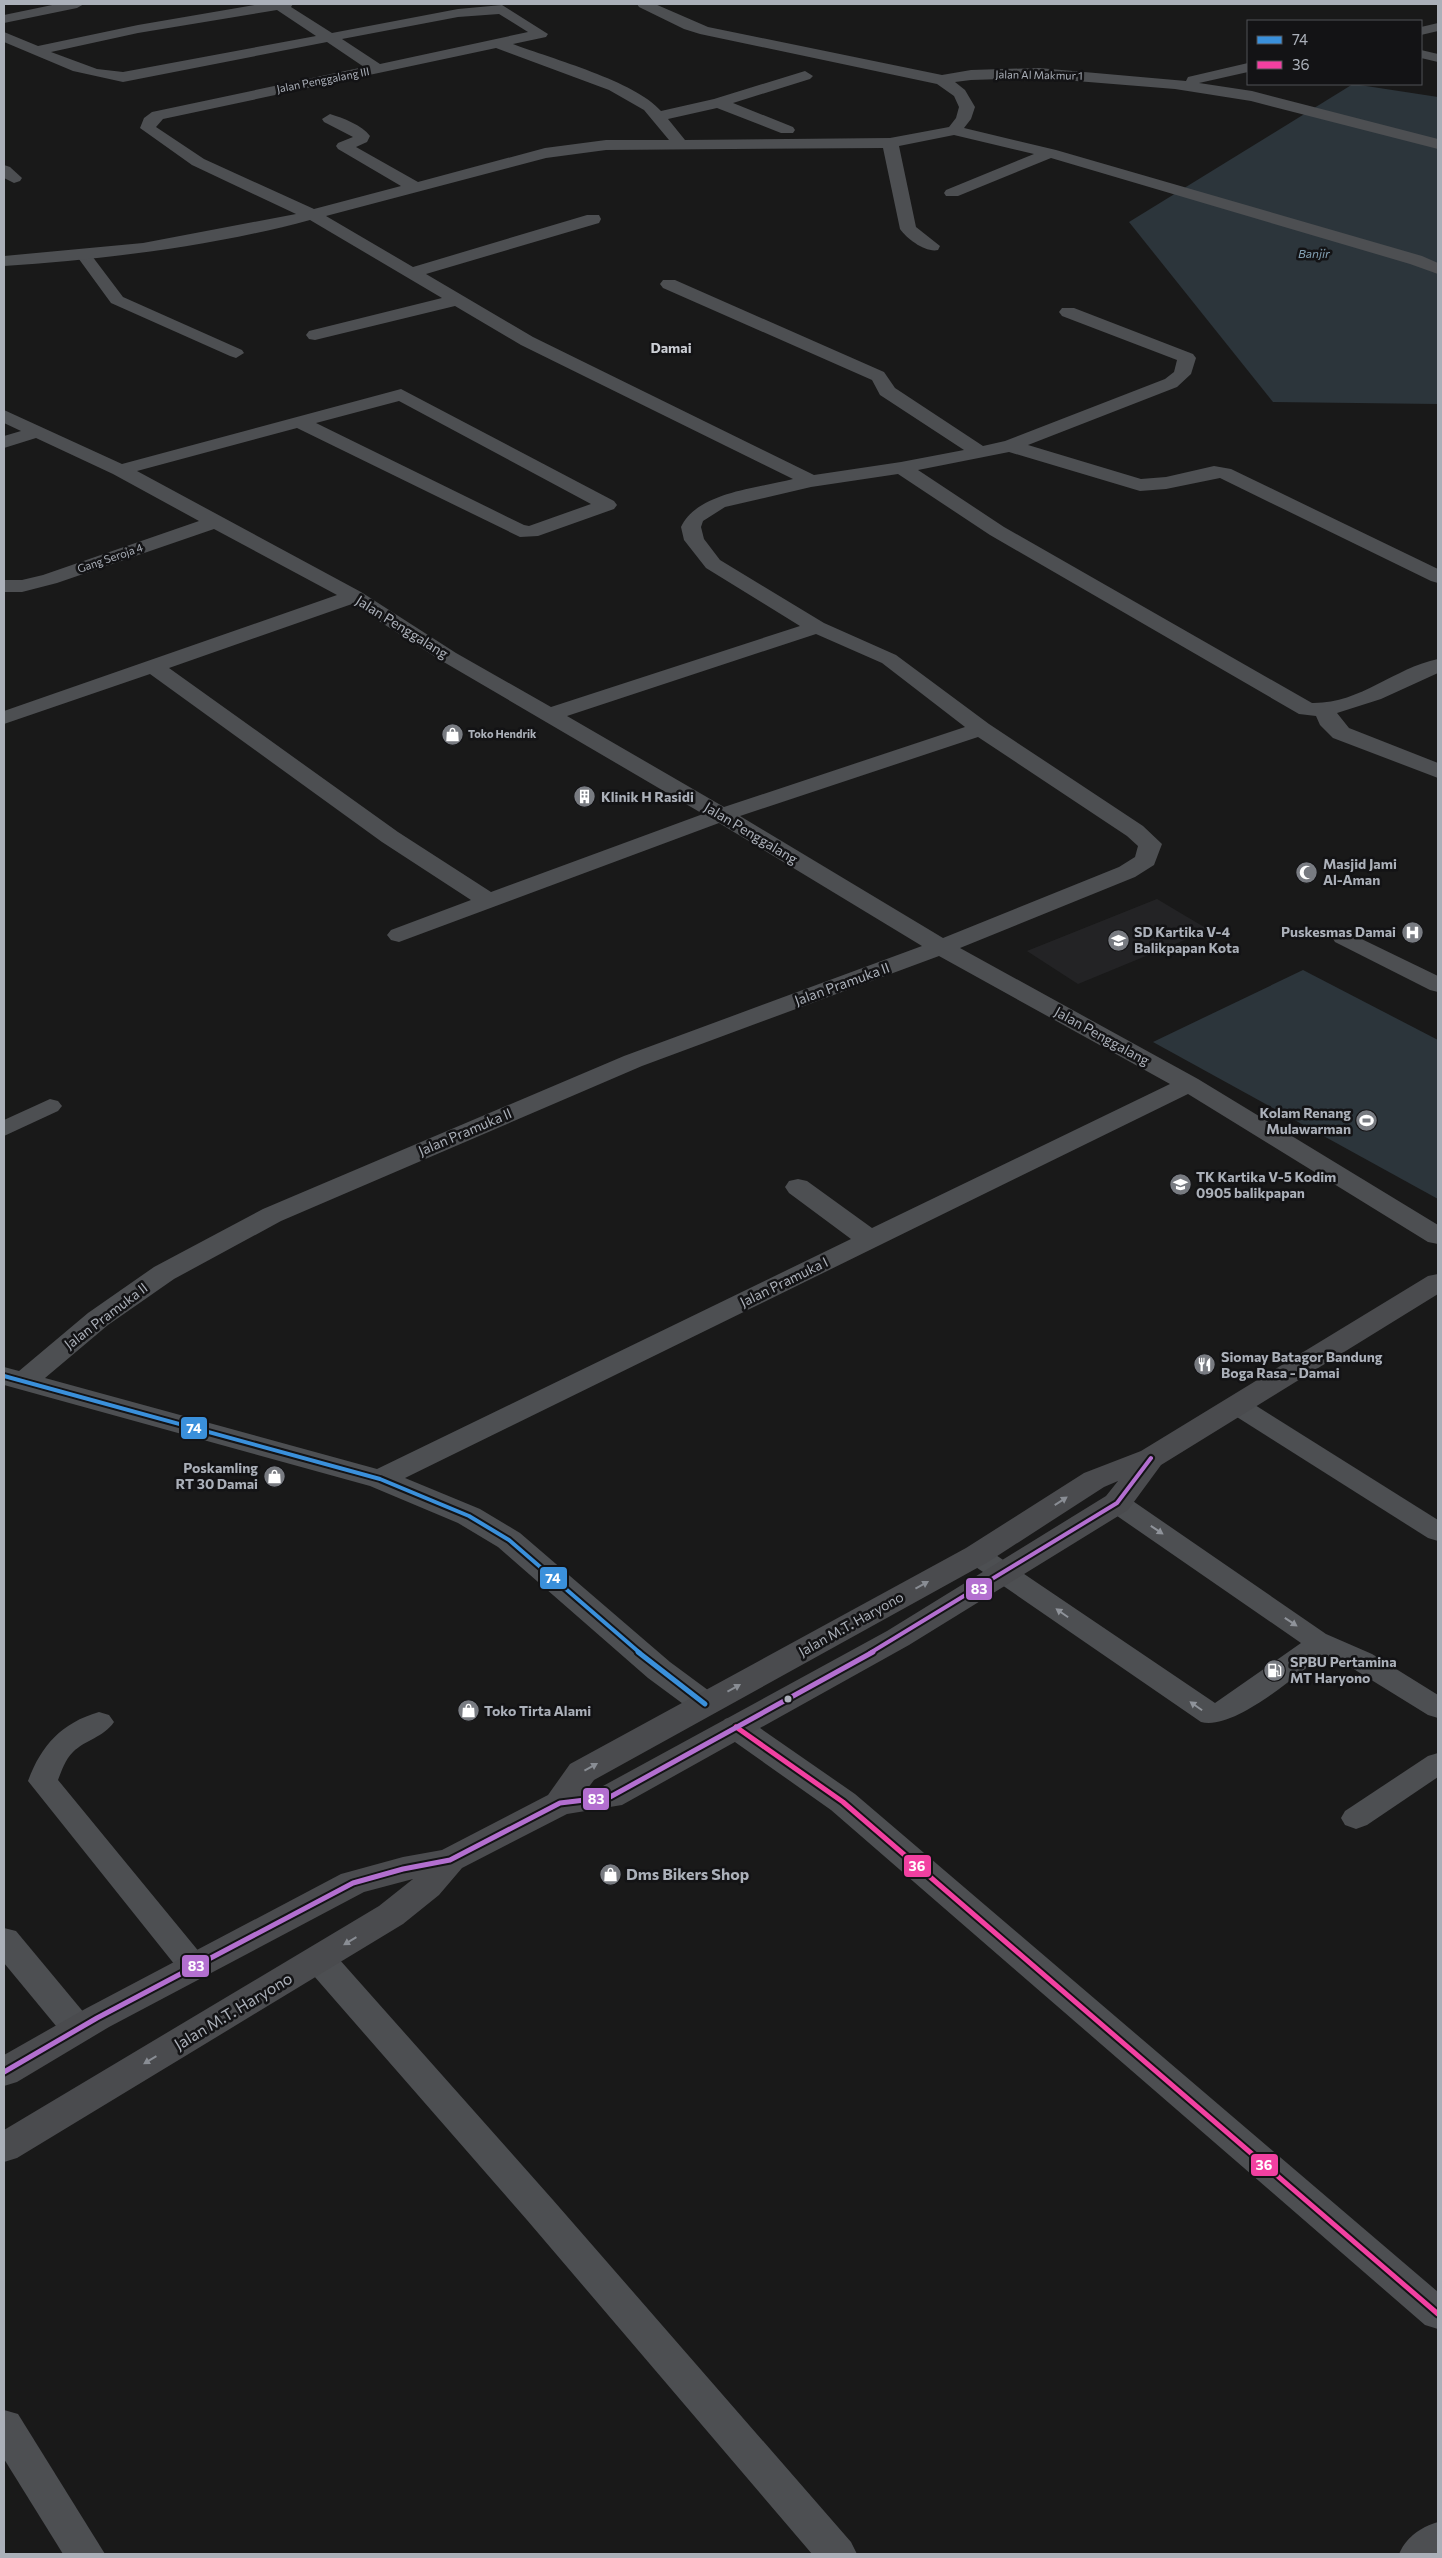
<svg xmlns="http://www.w3.org/2000/svg" width="1442" height="2558" font-family="Commissioner,sans-serif">
	<style>
		.built { fill: #232325 }
		.water { fill: #2c353b }
		.lines { fill: none; stroke-linecap: round; stroke-linejoin: round }
		.lane { fill: #4d4f52; fill-rule: evenodd }
		.street { fill: #4d4f52; fill-rule: evenodd }
		.primary { fill: #4a4b4e; fill-rule: evenodd }
		.bus-1-far1-casing { stroke: #131315; stroke-width: 8 }
		.bus-1-casing { stroke: #131315; stroke-width: 9 }
		.bus-2-casing { stroke: #131315; stroke-width: 9 }
		.bus-3-far1-casing { stroke: #131315; stroke-width: 8 }
		.bus-3-casing { stroke: #131315; stroke-width: 9 }
		.bus-1-far1 { stroke: #3a90db; stroke-width: 4 }
		.bus-1 { stroke: #3a90db; stroke-width: 5 }
		.bus-2 { stroke: #f240a1; stroke-width: 5 }
		.bus-3-far1 { stroke: #b36fd0; stroke-width: 4 }
		.bus-3 { stroke: #b36fd0; stroke-width: 5 }
		.oneway { fill: #898d94 }
		.oneway2 { fill: #8f939a }
		.bus-dot { fill: #abb0b9; stroke: #131315; stroke-width: 2 }
		.labels { text-anchor: middle; stroke-width: 5; stroke-linejoin: round; paint-order: stroke }
		.far-street-label { font-size: 11px; fill: #abb0b9; stroke: #131315 }
		.far-poi-label { font-size: 11px; font-weight: bold; fill: #abb0b9; stroke: #131315; text-anchor: start }
		.far-water-label { font-size: 12px; font-style: italic; fill: #83a0b3; stroke: #131315 }
		.far-quarter-label { font-size: 14px; font-weight: bold; fill: #cccfd5; stroke: #131315 }
		.street-label { font-size: 14px; fill: #abb0b9; stroke: #131315 }
		.poi-label { font-size: 14px; font-weight: bold; fill: #abb0b9; stroke: #131315; text-anchor: start }
		.near-poi-label { font-size: 16px; font-weight: bold; fill: #abb0b9; stroke: #131315; text-anchor: start }
		.near-street-label { font-size: 16px; fill: #abb0b9; stroke: #131315 }
		.line-badge { stroke: #131315; stroke-width: 2 }
		.badge-label { font-size: 14px; text-anchor: middle; font-weight: bold; fill: #fff }
	</style>
	<rect width="100%" height="100%" fill="#191919"/>
	<path class="built" d="M1157,899L1209,930L1078,984L1027,951Z"/>
	<g class="water">
		<path d="M1353,84L1438,97V404L1273,402L1129,222Z"/>
		<path d="M1303,970L1438,1040V1199L1153,1042Z"/>
	</g>
	<g class="lines">
		<g class="lane">
			<path d="M84,250L89,252L123,297L242,350L244,353L236,358L230,356L111,303L76,255Z"/>
			<path d="M1343,930L1438,976V992L1430,990L1335,942L1332,937L1335,932Z"/>
			<path d="M50,1099L58,1101L62,1106L58,1111L4,1136V1120Z"/>
			<path d="M1238,1398L1247,1400L1438,1520V1541L1428,1538L1229,1412L1225,1406L1229,1400Z"/>
			<path d="M1117,1494L1127,1497L1326,1634L1372,1654L1438,1695V1718L1428,1715L1352,1668L1323,1655C1296,1675 1234,1731 1201,1722L967,1561L963,1555L967,1549L977,1546L987,1549L1215,1703L1301,1643L1107,1509L1103,1503L1107,1497Z"/>
			<path d="M99,1712L109,1715L114,1722C104,1737 85,1740 73,1752C65,1760 62,1770 58,1780L205,1959L210,1967L205,1975L194,1979L183,1975L28,1781C41,1746 61,1723 99,1712Z"/>
			<path d="M1438,1753V1777L1367,1825L1356,1829L1345,1825L1341,1818L1345,1811L1428,1756Z"/>
		</g>
		<g class="street">
			<path d="M57,4H84L77,8L4,23V15Z"/>
			<path d="M261,4H293L291,7L332,33L458,9L502,5L548,34L546,37L513,44C552,59 635,81 661,111L714,99L805,71L813,76L810,79L733,103L793,127L795,130L793,133H781L717,108L668,119L685,140L890,138L949,127L956,118L959,107L954,96L937,84L700,34L684,29L639,7L637,4H655L708,27L942,75L971,70L1039,68L1186,81L1188,77L1248,63V72L1199,83L1252,91L1438,139V149L1251,101L1175,89L1039,78L971,80L955,82L965,90L975,107L971,119L964,128L1056,150L1422,256L1438,263V274L1410,264L1051,158L958,196H946L944,193L946,190L1034,154L954,135L899,146L916,227L940,246L938,250C926,253 907,239 900,229L883,148L606,150L546,158L326,216L413,267L587,215H599L601,219L599,223L426,274L533,337L814,475L901,462L964,450L880,395L872,380L663,288L660,284L663,280H675L884,372L895,388L983,446L1005,441L1165,379L1174,372L1177,360L1062,316L1059,312L1062,308H1074L1193,354L1196,358L1191,374L1177,387L1028,445L1141,479L1166,477L1214,466L1231,469L1438,569V583L1431,581L1220,478L1166,489L1140,491L1009,452L918,470L1004,527L1312,703C1360,704 1394,668 1438,659V673L1381,699L1337,713L1349,728L1438,763V778L1333,738L1320,725L1316,716L1299,714L990,535L898,474L811,487L725,507L703,521L701,527L704,539L720,560L824,623L896,655L989,724L1143,826L1162,844L1154,865L1135,877L960,948L1198,1079L1438,1225V1244L1428,1242L1188,1094L405,1478L480,1509L520,1533L670,1662L716,1696L721,1704L716,1712L705,1715L694,1712L648,1678L498,1547L458,1523L370,1486L4,1385V1367L19,1371L88,1313L154,1267L263,1209L624,1056L922,946L719,823L399,942L391,940L387,935L391,930L471,900L382,842L150,674L4,724V711L337,595L214,529L57,583L22,592H4V580H22L43,575L199,521L113,474L36,438L4,448V436L21,431L4,423V410L122,464L401,389L614,501L617,505L614,509L538,536L520,537L297,428L137,471L361,592L456,653L551,707L800,626L706,568L684,540L681,527C697,492 759,488 793,479L521,345L455,306L315,340L309,339L306,335L309,331L442,298L310,220C210,247 106,259 4,266V256L143,243L296,214L192,165L140,128L144,118L152,112L364,67L327,42L123,82L73,71L4,42V32L38,46L138,25ZM277,10L316,36L123,72L97,69L51,52L138,33ZM499,14L528,32L380,64L342,39L458,17ZM496,48L609,90L644,110L669,140H606L545,148L418,182L356,147L367,142L370,136C362,125 343,118 330,114L322,119L324,122L353,137L338,143L336,146L338,149L401,186L314,209L204,159L156,127L163,119ZM399,401L591,504L529,526L524,525L316,423ZM352,604L442,661L703,814L491,892L398,832L169,668ZM816,634L882,663L965,727L724,807L567,716ZM978,737L1127,836L1138,846L1135,857L1119,867L943,938L740,816ZM939,956L1170,1084L872,1228L807,1181L798,1179L789,1181L785,1187L789,1193L851,1239L377,1469L45,1378L108,1325L174,1279L281,1221L642,1066Z"/>
			<path d="M1438,23V31L1421,35V27Z"/>
			<path d="M1421,50L1438,54V62L1421,58Z"/>
			<path d="M4,165L10,167L22,178L20,181L14,183L4,178Z"/>
			<path d="M736,1716L747,1719L855,1794L1438,2292V2329L1425,2325L831,1810L725,1735L720,1727L725,1719Z"/>
			<path d="M4,1928L16,1931L90,2020L96,2029L90,2038L78,2042L66,2038L4,1963Z"/>
			<path d="M319,1946L331,1950L553,2200L851,2542L857,2554H812L527,2220L307,1968L302,1959L307,1950Z"/>
			<path d="M4,2410L18,2414L105,2554H63L4,2459Z"/>
			<path d="M1438,2522V2554H1399C1406,2537 1421,2527 1438,2522Z"/>
		</g>
		<path class="primary" d="M1438,1274V1294L1161,1465L1128,1510L909,1645L622,1805L567,1814L462,1868L439,1895L403,1924L17,2158L4,2162V2130L379,1906L413,1879L364,1892L109,2027L17,2082L4,2086V2055L85,2009L341,1874L403,1857L442,1850L548,1795L570,1764L966,1548L1084,1473L1141,1451L1428,1276ZM1118,1481L1106,1496L887,1631L603,1786L588,1788L594,1780L988,1562L1104,1487Z"/>
		<defs>
			<path id="bus-1-far1" d="M4,1376L380,1479L469,1516L509,1540L640,1653"/>
			<path id="bus-1" d="M638,1652L705,1704"/>
			<path id="bus-2" d="M736,1727L843,1802L1438,2314"/>
			<path id="bus-3-far1" d="M870,1653L1117,1503L1151,1458"/>
			<path id="bus-3" d="M4,2072L97,2018L353,1883L403,1869L450,1860L560,1803L610,1797L873,1652"/>
		</defs>
		<use href="#bus-1-far1" class="bus-1-far1-casing"/>
		<use href="#bus-1" class="bus-1-casing"/>
		<use href="#bus-2" class="bus-2-casing"/>
		<use href="#bus-3-far1" class="bus-3-far1-casing"/>
		<use href="#bus-3" class="bus-3-casing"/>
		<use href="#bus-1-far1" class="bus-1-far1"/>
		<use href="#bus-1" class="bus-1"/>
		<use href="#bus-2" class="bus-2"/>
		<use href="#bus-3-far1" class="bus-3-far1"/>
		<use href="#bus-3" class="bus-3"/>
	</g>
	<defs><path id="oneway-solid" d="M-6-.8H1V-3.2L6.5 0L1 3.2V.8H-6Z" transform="scale(1.25)"/></defs>
	<g class="oneway">
		<use href="#oneway-solid" transform="translate(1061 1501) rotate(-33)"/>
		<use href="#oneway-solid" transform="translate(922 1585) rotate(-29)"/>
		<use href="#oneway-solid" transform="translate(734 1688) rotate(-29)"/>
		<use href="#oneway-solid" transform="translate(591 1767) rotate(-29)"/>
		<use href="#oneway-solid" transform="translate(350 1941) rotate(149)"/>
		<use href="#oneway-solid" transform="translate(150 2060) rotate(149)"/>
	</g>
	<g class="oneway2">
		<use href="#oneway-solid" transform="translate(1157 1530) rotate(34)"/>
		<use href="#oneway-solid" transform="translate(1062 1613) rotate(-145)"/>
		<use href="#oneway-solid" transform="translate(1291 1622) rotate(34)"/>
		<use href="#oneway-solid" transform="translate(1196 1706) rotate(-145)"/>
	</g>
	<defs>
		<symbol id="shop-disc" viewBox="-11 -11 22 22"><circle r="9.5" fill="#787b81" stroke="#131315"/><path d="M-5-2.5h2.3a2.7 3.5 0 0 1 5.4 0H5L5.5 6h-11ZM-1.5-2.5h3a1.5 2.3 0 0 0-3 0Z" fill="#fff"/></symbol>
		<symbol id="building-disc" viewBox="-11 -11 22 22"><circle r="9.5" fill="#787b81" stroke="#131315"/><path d="M-4-6H4V6H1V3H-1V6H-4ZM-2.5-4.3h1.7v1.8h-1.7ZM.8-4.3h1.7v1.8H.8ZM-2.5-1h1.7V.8h-1.7ZM.8-1h1.7V.8H.8Z" fill="#fff"/></symbol>
		<symbol id="mosque-disc" viewBox="-11 -11 22 22"><circle r="9.5" fill="#787b81" stroke="#131315"/><path d="M3.5-4.9A6 6 0 1 0 3.5 4.9A5 5 0 1 1 3.5-4.9Z" fill="#fff"/></symbol>
		<symbol id="hospital-disc" viewBox="-11 -11 22 22"><circle r="9.5" fill="#787b81" stroke="#131315"/><path d="M-5-5h3v3.5h4V-5h3V5h-3V1.5h-4V5h-3Z" fill="#fff"/></symbol>
		<symbol id="school-disc" viewBox="-11 -11 22 22"><circle r="9.5" fill="#787b81" stroke="#131315"/><path d="M0-5L7-2L0 1L-7-2ZM-4 1L0 2.5L4 1V4Q0 6-4 4Z" fill="#fff"/></symbol>
		<symbol id="stadium-disc" viewBox="-11 -11 22 22"><circle r="9.5" fill="#787b81" stroke="#131315"/><path d="M0-5a6.5 5 0 1 0 0 10a6.5 5 0 1 0 0-10ZM-3.5-1.8h7v3.6h-7Z" fill="#fff"/></symbol>
		<symbol id="restaurant-disc" viewBox="-11 -11 22 22"><circle r="9.5" fill="#787b81" stroke="#131315"/><path d="M-5-6h1v4h1v-4h1v4h1v-4h1v5L-1.5 .5V6h-2V.5L-5-1ZM5-6V6H3V1.5H1.5Q1.5-4 5-6Z" fill="#fff"/></symbol>
		<symbol id="fuel-disc" viewBox="-11 -11 22 22"><circle r="9.5" fill="#787b81" stroke="#131315"/><path d="M-5.5-6h7V0h2V4h1.3V-2.5L3-4.5l.8-.8L6-3V5H2.5V1h-1V6h-7ZM-4.2-4.7v3.2H.2V-4.7Z" fill="#fff"/></symbol>
	</defs>
	<g fill-rule="evenodd">
		<use href="#shop-disc" x="440" y="722" width="25" height="25"/>
		<use href="#building-disc" x="572" y="784" width="25" height="25"/>
		<use href="#mosque-disc" x="1294" y="860" width="25" height="25"/>
		<use href="#hospital-disc" x="1400" y="920" width="25" height="25"/>
		<use href="#school-disc" x="1106" y="928" width="25" height="25"/>
		<use href="#stadium-disc" x="1354" y="1108" width="25" height="25"/>
		<use href="#school-disc" x="1168" y="1172" width="25" height="25"/>
		<use href="#restaurant-disc" x="1192" y="1352" width="25" height="25"/>
		<use href="#shop-disc" x="262" y="1464" width="25" height="25"/>
		<use href="#fuel-disc" x="1262" y="1658" width="25" height="25"/>
		<use href="#shop-disc" x="456" y="1698" width="25" height="25"/>
		<use href="#shop-disc" x="598" y="1862" width="25" height="25"/>
	</g>
	<circle class="bus-dot" cx="788" cy="1699" r="4.5"/>
	<g class="labels">
		<g class="far-street-label">
			<text transform="translate(1039 75) rotate(1)" y="4">Jalan Al Makmur 1</text>
			<text transform="translate(323 80) rotate(-11)" y="4">Jalan Penggalang III</text>
			<text transform="translate(110 558) rotate(-19)" y="4">Gang Seroja 4</text>
		</g>
		<g class="far-poi-label">
			<text x="468" y="738">Toko Hendrik</text>
		</g>
		<g class="far-water-label">
			<text x="1314" y="258">Banjir</text>
		</g>
		<g class="far-quarter-label">
			<text x="671" y="353">Damai</text>
		</g>
		<g class="street-label">
			<text transform="translate(402 627) rotate(32)" y="5">Jalan Penggalang</text>
			<text transform="translate(751 833) rotate(31)" y="5">Jalan Penggalang</text>
			<text transform="translate(842 984) rotate(-20)" y="5">Jalan Pramuka II</text>
			<text transform="translate(1102 1036) rotate(29)" y="5">Jalan Penggalang</text>
			<text transform="translate(465 1132) rotate(-23)" y="5">Jalan Pramuka II</text>
			<text transform="translate(784 1282) rotate(-26)" y="5">Jalan Pramuka I</text>
			<text transform="translate(106 1316) rotate(-37)" y="5">Jalan Pramuka II</text>
			<text transform="translate(851 1624) rotate(-29)" y="5">Jalan M.T. Haryono</text>
		</g>
		<g class="poi-label">
			<text x="601" y="802">Klinik H Rasidi</text>
			<text x="1323" y="869">Masjid Jami<tspan x="1323" dy="16">Al-Aman</tspan></text>
			<text x="1134" y="937">SD Kartika V-4<tspan x="1134" dy="16">Balikpapan Kota</tspan></text>
			<text x="1396" y="937" text-anchor="end">Puskesmas Damai</text>
			<text x="1351" y="1118" text-anchor="end">Kolam Renang<tspan x="1351" dy="16">Mulawarman</tspan></text>
			<text x="1196" y="1182">TK Kartika V-5 Kodim<tspan x="1196" dy="16">0905 balikpapan</tspan></text>
			<text x="1221" y="1362">Siomay Batagor Bandung<tspan x="1221" dy="16">Boga Rasa - Damai</tspan></text>
			<text x="258" y="1473" text-anchor="end">Poskamling<tspan x="258" dy="16">RT 30 Damai</tspan></text>
			<text x="1290" y="1667">SPBU Pertamina<tspan x="1290" dy="16">MT Haryono</tspan></text>
			<text x="484" y="1716">Toko Tirta Alami</text>
		</g>
		<g class="near-poi-label">
			<text x="626" y="1880">Dms Bikers Shop</text>
		</g>
		<g class="near-street-label">
			<text transform="translate(233 2011) rotate(-31)" y="6">Jalan M.T. Haryono</text>
		</g>
	</g>
	<g class="line-badge">
		<rect x="180" y="1416" width="28" height="24" rx="5" fill="#3a90db"/>
		<rect x="539" y="1566" width="29" height="24" rx="5" fill="#3a90db"/>
		<rect x="965" y="1577" width="28" height="24" rx="5" fill="#b36fd0"/>
		<rect x="582" y="1787" width="28" height="24" rx="5" fill="#b36fd0"/>
		<rect x="903" y="1854" width="29" height="24" rx="5" fill="#f240a1"/>
		<rect x="181" y="1954" width="29" height="24" rx="5" fill="#b36fd0"/>
		<rect x="1250" y="2153" width="29" height="24" rx="5" fill="#f240a1"/>
	</g>
	<g class="badge-label">
		<text x="194" y="1433">74</text>
		<text x="553" y="1583">74</text>
		<text x="979" y="1594">83</text>
		<text x="596" y="1804">83</text>
		<text x="917" y="1871">36</text>
		<text x="196" y="1971">83</text>
		<text x="1264" y="2170">36</text>
	</g>
	<rect width="1442" height="2558" fill="none" stroke="#abb0b9" stroke-width="10"/>
	<rect x="1247" y="20" width="175" height="65" fill="#131315" stroke="#505257"/>
	<rect x="1257" y="36" width="25" height="8" fill="#3a90db" stroke="#505257"/>
	<text x="1292" y="45" font-size="15" fill="#abb0b9">74</text>
	<rect x="1257" y="61" width="25" height="8" fill="#f240a1" stroke="#505257"/>
	<text x="1292" y="70" font-size="15" fill="#abb0b9">36</text>
</svg>
